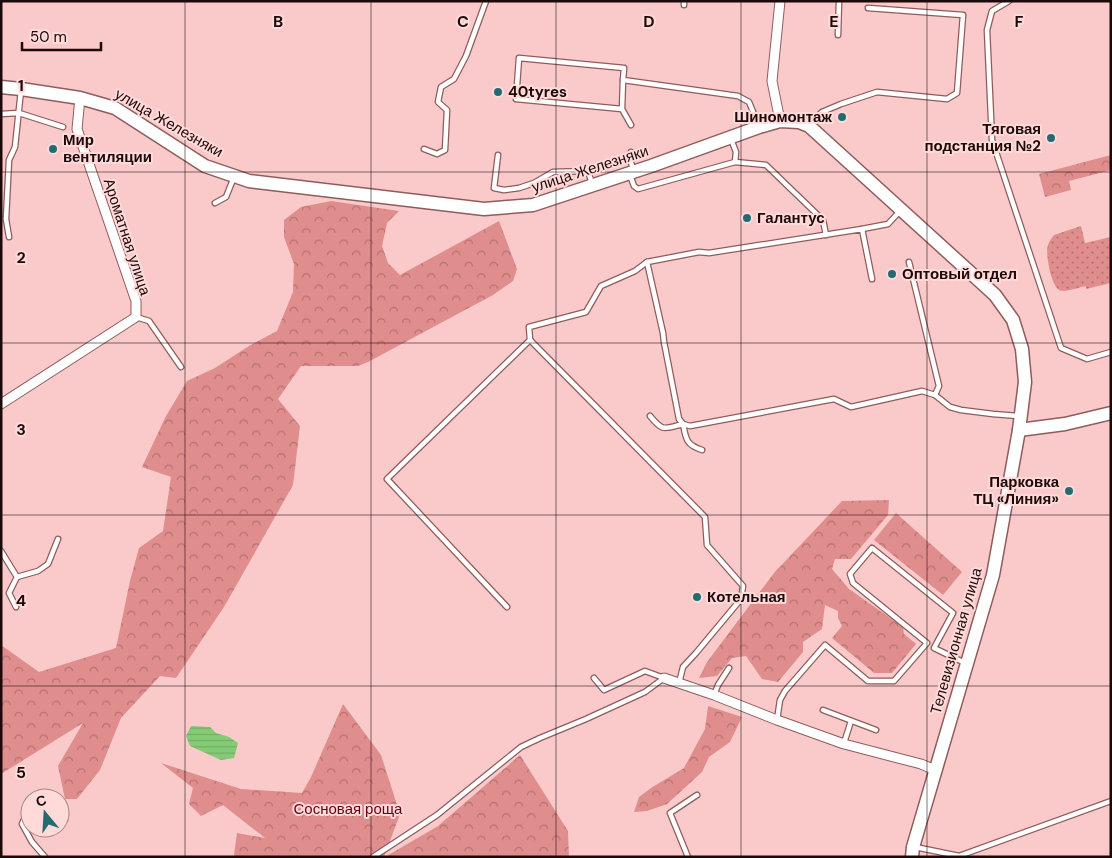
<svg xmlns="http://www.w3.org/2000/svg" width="1112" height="858" font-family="'DM Sans',sans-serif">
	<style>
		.grass { fill: url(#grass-dots) }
		.forest { fill: url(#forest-crowns) }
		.water { fill: url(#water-rules) }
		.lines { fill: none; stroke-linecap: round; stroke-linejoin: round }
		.lane-casing { stroke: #8f5c5b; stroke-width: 7 }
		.street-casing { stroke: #8f5c5b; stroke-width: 11 }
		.secondary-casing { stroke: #8f5c5b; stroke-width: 15 }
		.lane { stroke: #fff; stroke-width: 4.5 }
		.street { stroke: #fff; stroke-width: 9 }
		.secondary { stroke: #fff; stroke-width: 12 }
		.grid { fill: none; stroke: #1c090a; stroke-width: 1; stroke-opacity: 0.55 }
		.poi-dot { fill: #206c70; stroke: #ffdad9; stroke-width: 2 }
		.labels { text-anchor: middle; stroke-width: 4; stroke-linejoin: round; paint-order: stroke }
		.poi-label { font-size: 15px; font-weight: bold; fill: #1c090a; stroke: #ffdad9; text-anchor: start }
		.street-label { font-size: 15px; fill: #1c090a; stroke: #ffdad9 }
		.park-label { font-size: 15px; fill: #680015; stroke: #ffdad9 }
		.grid-label { font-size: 16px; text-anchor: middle; font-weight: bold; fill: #1c090a; stroke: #ffdad9; stroke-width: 4; stroke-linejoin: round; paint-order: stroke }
	</style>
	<defs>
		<pattern id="grass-dots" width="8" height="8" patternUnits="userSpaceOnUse" patternTransform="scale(1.25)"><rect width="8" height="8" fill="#e08d8d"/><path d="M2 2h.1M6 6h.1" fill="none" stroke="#b57171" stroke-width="1.8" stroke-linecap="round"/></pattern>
		<pattern id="forest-crowns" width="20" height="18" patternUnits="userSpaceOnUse" patternTransform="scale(1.25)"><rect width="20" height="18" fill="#e08d8d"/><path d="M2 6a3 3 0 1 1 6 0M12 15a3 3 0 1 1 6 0" fill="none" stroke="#b57171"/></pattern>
		<pattern id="water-rules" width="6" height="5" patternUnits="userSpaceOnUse" patternTransform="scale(1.25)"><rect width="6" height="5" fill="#85cb75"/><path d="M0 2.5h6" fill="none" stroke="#72ad64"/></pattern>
	</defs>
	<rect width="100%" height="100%" fill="#f9cac9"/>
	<path class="grass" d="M1081,226L1085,243L1111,237V283L1086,289V286C1080,287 1064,293 1059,290C1051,285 1045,253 1048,245C1049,241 1052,238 1054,235Z"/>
	<g class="forest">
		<path d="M1111,155V170L1069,181L1071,190L1045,197L1039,174Z"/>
		<path d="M331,201L399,211L387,223L382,246L388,263L400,275L499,221L517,269L513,281L493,295L368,362L358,366H301L278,399L300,426L293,485L224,607L176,678L160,676L121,718L100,770L77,799H65L58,766L83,723L1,774V645L39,672L116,648L130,581L139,548L163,531L171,477L142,467L166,416L187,381L215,368L249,346L277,331L293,292L294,264L284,237V220L301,207Z"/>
		<path d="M889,500L888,515L851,559H835L832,569L849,589L903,627L904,634L916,644L892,673H874L832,638L842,626L838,618V611L825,605L822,629L803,642V652L778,682L762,679L746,656L732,658L717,676L699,678L707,662L774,573L842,501Z"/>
		<path d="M896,513L962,572L943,595L874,540Z"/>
		<path d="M343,704L381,755L400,814L384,857H237L234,855L237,833L265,838L223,805L201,816L189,804L193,788L161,763L241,789L302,793L311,777Z"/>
		<path d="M708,706L742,717L730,742L709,757L702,772L667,804L647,811L634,812L639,797L651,788L684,768L705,729Z"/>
		<path d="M520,755L568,831L569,857H385L438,826Z"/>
	</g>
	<path class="water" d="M191,726L210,727L216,733L229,737L238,743L234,758L221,760L190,746L186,736Z"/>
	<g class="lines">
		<defs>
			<g id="lane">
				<path d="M684,1V5"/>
				<path d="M1009,1L992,11L987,30L992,140L1061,348L1087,359L1111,352"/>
				<path d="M838,35L839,1"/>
				<path d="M623,80L622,109L631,125"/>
				<path d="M622,109L516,99L519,58L624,68L623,80L738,96L749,102L759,126"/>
				<path d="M1,114L19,113L63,127"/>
				<path d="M809,125L822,112L841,104L877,92L947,99L957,93L963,15L868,8"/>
				<path d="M424,149L437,154L445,150L447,110L438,102L441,87L454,79L466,56L486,1"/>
				<path d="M631,152L630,160L634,171"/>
				<path d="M498,155L494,188L504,190L519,188L534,183L553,172L587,171L589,174L592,184"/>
				<path d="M735,162L766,165L823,220L826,235"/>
				<path d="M630,175L634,186L638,189L735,162L736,152L731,139"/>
				<path d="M215,203L226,197L234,177"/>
				<path d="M862,229L888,224L900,211"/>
				<path d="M9,237L6,219L9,160L15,147L21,90"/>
				<path d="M909,262L939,386L935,395"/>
				<path d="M872,279L862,229L709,253L699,252L647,262L663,333L664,342L679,419L683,424L690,426L834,399L851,407L922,391L935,395L950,407L961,410L993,414L1019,416"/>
				<path d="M136,317L149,321L181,367"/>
				<path d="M530,340L529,327L586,312L601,286L635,271L647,262"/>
				<path d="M650,416C663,432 664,429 683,424C686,439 686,445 702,450"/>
				<path d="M1,551L17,577L9,593L16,607"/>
				<path d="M17,577L38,571L48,564L58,539"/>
				<path d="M507,607L387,479L530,340L705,517L707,545L743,586L741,599L696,653L683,667L679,683"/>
				<path d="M714,695L718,685L729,668"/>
				<path d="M823,710L876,730"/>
				<path d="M777,720L780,700L785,691L825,645L868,681H894L927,643L853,583L850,574L872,548L953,613L934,648L965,663"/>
				<path d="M844,743L851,721"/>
				<path d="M30,806L22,824L32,842L45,857"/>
				<path d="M915,847L959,856L1111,801"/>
				<path d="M373,857L437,815L521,747L540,738L586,719L645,692L664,678L645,671L604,690L594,678"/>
				<path d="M688,857L670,813L697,795"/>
			</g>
			<g id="street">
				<path d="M780,1L772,81L780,121"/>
				<path d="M1,404L136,317V301L77,129L80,98"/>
				<path d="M664,678L714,695L777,720L844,744L921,764L935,770"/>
			</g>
			<g id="secondary">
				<path d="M1,87L21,89L80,98L115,108L205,166L249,181L484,209L533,205L651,166L759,127L780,121L799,122L809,126L995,295L1013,320L1022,349L1025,382L1019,430L993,575L913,847L912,857"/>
				<path d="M1019,430L1065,424L1111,413"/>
			</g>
		</defs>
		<use href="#lane" class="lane-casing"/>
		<use href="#street" class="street-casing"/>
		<use href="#secondary" class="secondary-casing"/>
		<use href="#lane" class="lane"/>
		<use href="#street" class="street"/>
		<use href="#secondary" class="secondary"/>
	</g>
	<path class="grid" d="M185,1V857M371,1V857M556,1V857M741,1V857M927,1V857M1,172H1111M1,343H1111M1,515H1111M1,686H1111"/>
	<g class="poi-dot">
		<circle cx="498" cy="92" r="5"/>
		<circle cx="842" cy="117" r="5"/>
		<circle cx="1051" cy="138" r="5"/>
		<circle cx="53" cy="149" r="5"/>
		<circle cx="747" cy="218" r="5"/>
		<circle cx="892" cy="274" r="5"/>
		<circle cx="1069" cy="491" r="5"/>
		<circle cx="697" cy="597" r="5"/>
	</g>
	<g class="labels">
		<g class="poi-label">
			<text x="508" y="97">40tyres</text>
			<text x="832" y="122" text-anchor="end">Шиномонтаж</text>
			<text x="1041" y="134" text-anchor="end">Тяговая<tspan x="1041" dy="17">подстанция №2</tspan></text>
			<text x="63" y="145">Мир<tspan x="63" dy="17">вентиляции</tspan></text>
			<text x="757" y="223">Галантус</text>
			<text x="902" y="279">Оптовый отдел</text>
			<text x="1059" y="487" text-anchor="end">Парковка<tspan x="1059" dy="17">ТЦ «Линия»</tspan></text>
			<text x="707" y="602">Котельная</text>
		</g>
		<g class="street-label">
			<text transform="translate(169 123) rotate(30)" y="5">улица Железняки</text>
			<text transform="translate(590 169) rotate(-18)" y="5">улица Железняки</text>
			<text transform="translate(127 237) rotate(72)" y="5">Ароматная улица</text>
			<text transform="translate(956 641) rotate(-74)" y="5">Телевизионная улица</text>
		</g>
		<g class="park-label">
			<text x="348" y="814">Сосновая роща</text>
		</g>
	</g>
	<g class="grid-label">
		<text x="278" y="27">B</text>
		<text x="463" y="27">C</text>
		<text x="649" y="27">D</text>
		<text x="834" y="27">E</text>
		<text x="1019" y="27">F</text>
		<text x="21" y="91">1</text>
		<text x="21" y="263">2</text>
		<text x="21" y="435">3</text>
		<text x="21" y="606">4</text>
		<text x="21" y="778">5</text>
	</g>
	<rect width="1112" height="858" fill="none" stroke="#1c090a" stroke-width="5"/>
	<g transform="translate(45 813) rotate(342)"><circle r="24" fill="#ffdad9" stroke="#a48686"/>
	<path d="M0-4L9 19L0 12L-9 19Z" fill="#206c70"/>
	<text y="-8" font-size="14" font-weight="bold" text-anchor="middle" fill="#1c090a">С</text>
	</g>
	<path d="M22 42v8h79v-8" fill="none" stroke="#1c090a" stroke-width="2.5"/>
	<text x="30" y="42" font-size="15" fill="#1c090a" stroke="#ffdad9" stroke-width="4" paint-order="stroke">50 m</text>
</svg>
